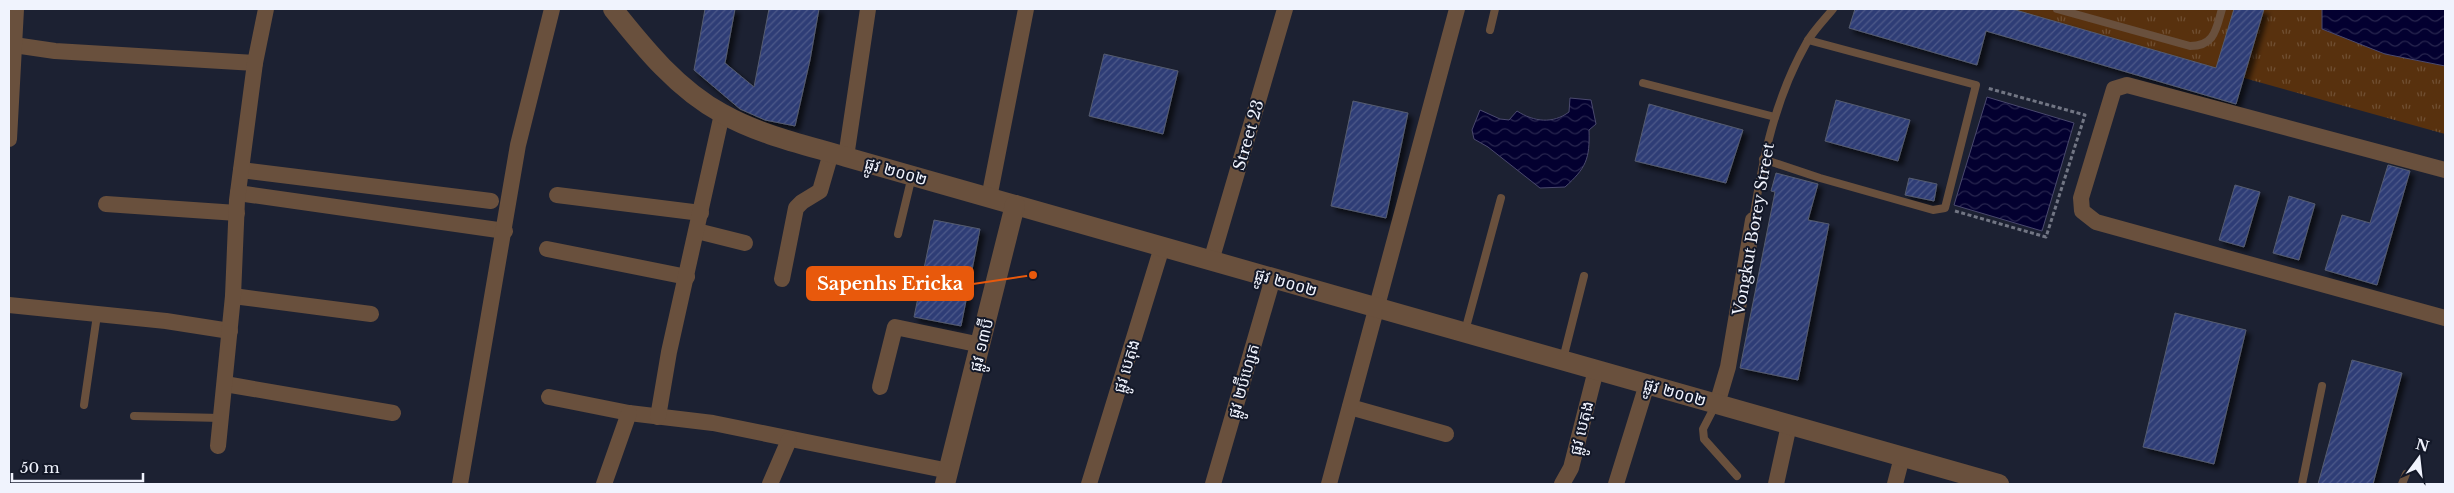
<svg xmlns="http://www.w3.org/2000/svg" width="2454" height="493" font-family="'Libre Baskerville','Noto Sans Khmer',serif">
	<style>
		.grass { fill: url(#grass-tufts) }
		.water { fill: url(#water-waves); stroke: #4a496e }
		.building { fill: url(#building-hatch); stroke: #555c70; filter: url(#shadow) }
		.lines { fill: none; stroke-linecap: round; stroke-linejoin: round }
		.path { stroke: #727684; stroke-width: 3; stroke-dasharray: 4 2.5; stroke-linecap: butt }
		.service { stroke: #69503d; stroke-width: 8 }
		.minor { stroke: #69503d; stroke-width: 16 }
		.tertiary { stroke: #69503d; stroke-width: 20 }
		.labels { text-anchor: middle; stroke-width: 4; stroke-linejoin: round; paint-order: stroke }
		.street-label { font-size: 16px; fill: #f0f3fd; stroke: #131828 }
		.leader { fill: none; stroke: #e8590c; stroke-width: 2 }
		.callout-dot { fill: #e8590c; stroke: #131828; stroke-width: 2 }
		.callout { fill: #e8590c; stroke: #e8590c; stroke-width: 2 }
		.callout-label { font-size: 18px; text-anchor: middle; font-weight: bold; fill: #fff }
	</style>
	<defs>
		<pattern id="grass-tufts" width="24" height="20" patternUnits="userSpaceOnUse" patternTransform="scale(1.25)"><rect width="24" height="20" fill="#58310e"/><path d="M3 7l-1-3M5 7V3M7 7l1-3M15 17l-1-3M17 17v-4M19 17l1-3" fill="none" stroke="#704f32"/></pattern>
		<pattern id="water-waves" width="16" height="10" patternUnits="userSpaceOnUse" patternTransform="scale(1.25)"><rect width="16" height="10" fill="#030030"/><path d="M0 5q4-4 8 0t8 0" fill="none" stroke="#28264f"/></pattern>
		<pattern id="building-hatch" width="6" height="6" patternUnits="userSpaceOnUse" patternTransform="scale(1.25)"><rect width="6" height="6" fill="#2f3d76"/><path d="M-1 1l2-2M0 6l6-6M5 7l2-2" fill="none" stroke="#4d5a8a"/></pattern>
		<filter id="shadow"><feDropShadow dx="4.5" dy="4.5" stdDeviation="2.5" flood-color="#0009"/></filter>
	</defs>
	<rect width="100%" height="100%" fill="#1c2132"/>
	<path class="grass" d="M1996,9H2445V134Z"/>
	<g class="water">
		<path d="M2322,9H2445V66L2385,54L2322,29Z"/>
		<path d="M1987,97L2074,123L2042,231L1954,205Z"/>
		<path d="M1570,98L1591,100L1596,124L1589,130C1590,159 1586,168 1565,187L1540,188L1488,147L1474,139L1472,130L1480,110L1500,119L1509,120L1517,111C1534,122 1553,124 1569,112Z"/>
	</g>
	<g class="building">
		<path d="M705,9H735L725,63L754,87L769,9H819L810,60L795,126L765,120L740,109L694,70Z"/>
		<path d="M1855,9H2012L2216,68L2234,9H2264L2236,104L1986,31L1977,65L1849,28Z"/>
		<path d="M1104,54L1178,71L1163,134L1089,116Z"/>
		<path d="M1836,100L1910,120L1898,161L1825,141Z"/>
		<path d="M1353,101L1408,113L1386,218L1331,206Z"/>
		<path d="M1649,104L1743,130L1726,183L1635,161Z"/>
		<path d="M2388,165L2410,171L2377,285L2325,270L2342,215L2370,223Z"/>
		<path d="M1776,173L1818,184L1808,220L1829,224L1798,380L1740,368L1775,192L1771,191Z"/>
		<path d="M1909,178L1937,184L1934,201L1905,195Z"/>
		<path d="M2235,185L2260,192L2244,247L2219,240Z"/>
		<path d="M2289,196L2315,204L2299,260L2273,253Z"/>
		<path d="M934,220L980,229L961,326L914,317Z"/>
		<path d="M2175,313L2246,330L2214,464L2143,447Z"/>
		<path d="M2352,360L2402,373L2373,484H2318Z"/>
	</g>
	<g class="lines">
		<path class="path" d="M1955,211L2046,237L2085,115L1987,88"/>
		<g class="service">
			<path d="M2057,9L2190,46C2215,46 2216,29 2222,9"/>
			<path d="M1490,30L1495,9"/>
			<path d="M1643,83L1775,117"/>
			<path d="M1763,159L1820,178L1933,210L1945,208L1976,85L1808,40"/>
			<path d="M1753,220C1763,157 1775,98 1807,42C1814,30 1825,19 1833,9"/>
			<path d="M898,234L912,176"/>
			<path d="M1465,331L1501,198"/>
			<path d="M1563,359L1584,276"/>
			<path d="M1716,404L1703,429L1704,439L1737,476"/>
			<path d="M84,405L97,315"/>
			<path d="M134,416L221,418"/>
			<path d="M2302,484L2322,386"/>
			<path d="M2402,484L2406,474"/>
		</g>
		<g class="minor">
			<path d="M14,45L55,51L255,63"/>
			<path d="M9,139L16,9"/>
			<path d="M846,157L868,9"/>
			<path d="M241,170L491,201"/>
			<path d="M2445,170L2127,85L2114,89L2081,198L2082,211L2096,222L2445,318"/>
			<path d="M238,193L505,231"/>
			<path d="M557,195L701,213"/>
			<path d="M989,198L1026,9"/>
			<path d="M106,204L237,213"/>
			<path d="M697,231L745,243"/>
			<path d="M547,249L687,277"/>
			<path d="M1211,261L1285,9"/>
			<path d="M782,279L796,208L802,202L820,191L831,153"/>
			<path d="M233,296L371,314"/>
			<path d="M9,305L166,321L230,331"/>
			<path d="M225,384L393,413"/>
			<path d="M880,387L895,327L981,345"/>
			<path d="M549,397L629,413L713,423L949,471"/>
			<path d="M1717,404L1728,367L1753,220"/>
			<path d="M1350,407L1446,434"/>
			<path d="M658,417L669,352L722,114"/>
			<path d="M218,446L233,296L237,200L255,63L266,9"/>
			<path d="M460,484L518,145L552,9"/>
			<path d="M604,484L629,413"/>
			<path d="M770,484L789,440"/>
			<path d="M1089,484L1162,247"/>
			<path d="M1213,484L1273,278"/>
			<path d="M1329,484L1457,9"/>
			<path d="M1562,484L1571,468L1596,370"/>
			<path d="M1616,484L1647,384"/>
			<path d="M1776,484L1789,425"/>
			<path d="M1895,484L1902,457"/>
		</g>
		<g class="tertiary">
			<path d="M613,9C644,48 678,90 723,114C760,135 806,145 846,157L1999,484"/>
			<path d="M945,484L1015,205"/>
		</g>
	</g>
	<g class="labels">
		<g class="street-label">
			<text transform="translate(1248 135) rotate(-74)" y="6">Street 23</text>
			<text transform="translate(896 171) rotate(16)" y="6">ផ្លូវ ២០០២</text>
			<text transform="translate(1753 229) rotate(-80)" y="6">Vongkut Borey Street</text>
			<text transform="translate(1286 282) rotate(16)" y="6">ផ្លូវ ២០០២</text>
			<text transform="translate(981 345) rotate(-76)" y="6">ផ្លូវ ១៣ប៊ី</text>
			<text transform="translate(1126 366) rotate(-73)" y="6">ផ្លូវ បេតុង</text>
			<text transform="translate(1243 381) rotate(-74)" y="6">ផ្លូវ ២ប៊ីហ្សេត</text>
			<text transform="translate(1675 392) rotate(16)" y="6">ផ្លូវ ២០០២</text>
			<text transform="translate(1581 428) rotate(-76)" y="6">ផ្លូវ បេតុង</text>
		</g>
	</g>
	<path class="leader" d="M1033 275L973 284"/>
	<circle class="callout-dot" cx="1033" cy="275" r="5"/>
	<rect class="callout" x="807" y="267" width="166" height="33" rx="5"/>
	<g class="callout-label">
		<text x="890" y="290">Sapenhs Ericka</text>
	</g>
	<rect width="2454" height="493" fill="none" stroke="#f0f3fd" stroke-width="20"/>
	<g transform="translate(2419 458) rotate(15)" stroke="#131828" stroke-width="4" paint-order="stroke">
	<path d="M0-4L9 19L0 12L-9 19Z" fill="#f0f3fd"/>
	<text y="-8" font-size="14" font-weight="bold" text-anchor="middle" fill="#f0f3fd">N</text>
	</g>
	<path d="M12 473v8h131v-8" fill="none" stroke="#f0f3fd" stroke-width="2.5"/>
	<text x="20" y="473" font-size="15" fill="#f0f3fd" stroke="#131828" stroke-width="4" paint-order="stroke">50 m</text>
</svg>
